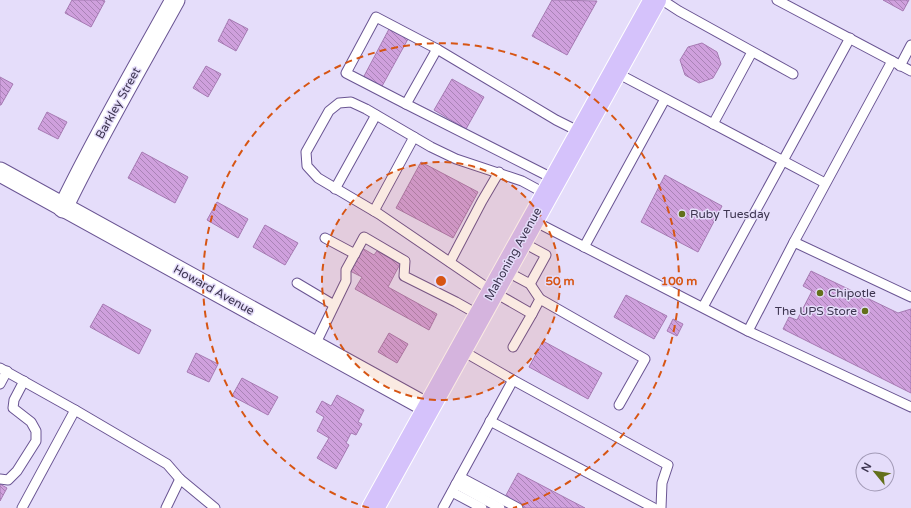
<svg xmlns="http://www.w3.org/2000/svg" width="911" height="508" font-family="'Varela Round',sans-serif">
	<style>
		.building { fill: url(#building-back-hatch); stroke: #a67ab3 }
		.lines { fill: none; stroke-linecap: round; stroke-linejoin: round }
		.service-casing { stroke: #6a5593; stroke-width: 11 }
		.minor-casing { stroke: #6a5593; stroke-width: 21 }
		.primary-casing { stroke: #fff; stroke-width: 24 }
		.service { stroke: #fff; stroke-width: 9 }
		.minor { stroke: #fff; stroke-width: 19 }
		.primary { stroke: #d5c2fb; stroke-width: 22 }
		.ring { fill: none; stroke: #d75513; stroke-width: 2; stroke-dasharray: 7 5 }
		.poi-dot { fill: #63701b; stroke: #e5ddfa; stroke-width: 1.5 }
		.labels { text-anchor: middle; stroke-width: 3; stroke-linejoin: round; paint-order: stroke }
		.street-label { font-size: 12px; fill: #3d3550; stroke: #e5ddfa }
		.poi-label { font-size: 12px; fill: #3d3550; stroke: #e5ddfa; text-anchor: start }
		.centre { fill: #d75513; stroke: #e5ddfa; stroke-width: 2 }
		.ring-label { font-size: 12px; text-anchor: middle; font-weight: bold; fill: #d75513; stroke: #e5ddfa; stroke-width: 3; stroke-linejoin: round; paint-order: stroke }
	</style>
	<defs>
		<pattern id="building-back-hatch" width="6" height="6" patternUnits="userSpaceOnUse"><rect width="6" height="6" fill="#cfa0dd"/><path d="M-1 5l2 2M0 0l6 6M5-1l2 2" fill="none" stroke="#a983b6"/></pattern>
	</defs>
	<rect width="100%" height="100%" fill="#e5ddfa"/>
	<g class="building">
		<path d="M72,0H103L105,1L91,27L65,13Z"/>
		<path d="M552,0L597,1L567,55L532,36Z"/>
		<path d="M883,0H909L903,11Z"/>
		<path d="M229,19L248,29L236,51L218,41Z"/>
		<path d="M389,29L408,39L381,88L363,78Z"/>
		<path d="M702,43L717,52L721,64L713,78L699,83L685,75L680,60L688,47Z"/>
		<path d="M206,66L221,74L208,97L193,88Z"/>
		<path d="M0,77L13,84L1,105H0Z"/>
		<path d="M452,79L484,97L466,129L434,110Z"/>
		<path d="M47,112L67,122L58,139L38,129Z"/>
		<path d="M142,152L188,177L175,203L128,178Z"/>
		<path d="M421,162L478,192L453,238L396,208Z"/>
		<path d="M665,175L722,206L698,252L641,222Z"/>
		<path d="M217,202L248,219L238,238L207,220Z"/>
		<path d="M265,225L298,243L285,265L253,247Z"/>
		<path d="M362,248L374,255L377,251L400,264L388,287L437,314L429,330L355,289L362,277L350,271Z"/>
		<path d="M811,271L898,313L911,309V393L783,329L789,317L797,320L812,291L803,286Z"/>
		<path d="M626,295L667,316L654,339L614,317Z"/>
		<path d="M103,304L151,330L139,354L90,327Z"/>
		<path d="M673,319L683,324L677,336L667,331Z"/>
		<path d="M389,333L408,344L397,363L378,352Z"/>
		<path d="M543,341L602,373L588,399L529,367Z"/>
		<path d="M196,353L218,364L209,382L187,372Z"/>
		<path d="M242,378L278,397L268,415L232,396Z"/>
		<path d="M337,395L364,410L358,422L362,424L356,435L351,433L346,443L349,445L336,469L317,458L329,438L317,431L324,417L316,412L322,401L331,406Z"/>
		<path d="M518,473L585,508H525L505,497Z"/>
		<path d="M0,484L7,488L0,501Z"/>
	</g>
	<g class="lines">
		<defs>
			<g id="service">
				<path d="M662,0L679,11L793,74"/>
				<path d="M777,0L911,71"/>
				<path d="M900,66L911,45"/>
				<path d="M615,72L825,183"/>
				<path d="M406,104L346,73L376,17L437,49"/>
				<path d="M713,124L752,52"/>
				<path d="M554,179L406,104L437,49L556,120L580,132"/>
				<path d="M335,189L376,115"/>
				<path d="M374,211L414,137"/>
				<path d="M532,220L748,331L794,242L911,297"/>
				<path d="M325,238L355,254"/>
				<path d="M520,241L546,255L530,284"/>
				<path d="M794,242L892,61"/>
				<path d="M584,247L665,99"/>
				<path d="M450,262L482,201L499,172"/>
				<path d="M504,270L530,284L540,299L532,314L492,291L379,214L318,178L307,166L306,152L329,111L339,103L351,102L366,109L431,147L456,159L522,181L546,194"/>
				<path d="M297,283L334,305"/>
				<path d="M540,299L645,359L619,405"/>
				<path d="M703,307L850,38"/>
				<path d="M748,331L911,407"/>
				<path d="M315,345L346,281V270L364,237L405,261L404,276L456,302L479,315"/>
				<path d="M513,347L532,314"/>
				<path d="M0,368L75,410"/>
				<path d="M513,380L668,465L662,483L661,508"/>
				<path d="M0,384L7,371"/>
				<path d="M490,421L654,508"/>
				<path d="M460,477L518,508"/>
				<path d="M0,479L8,480L17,471L36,441V431L31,422L13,408L14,400L24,381"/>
				<path d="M456,484L500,508"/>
				<path d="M452,492L482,508"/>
				<path d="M22,508L75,410L167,464L180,479"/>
				<path d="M166,508L180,479L215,508"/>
				<path d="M443,508L513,380L461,350"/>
			</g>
			<g id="minor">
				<path d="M0,172L428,408"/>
				<path d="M63,208C97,137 137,69 175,0"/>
			</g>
			<path id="primary" d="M373,508L655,0"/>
		</defs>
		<use href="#service" class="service-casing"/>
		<use href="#minor" class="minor-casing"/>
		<use href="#primary" class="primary-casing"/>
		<use href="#service" class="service"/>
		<use href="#minor" class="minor"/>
		<use href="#primary" class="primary"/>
	</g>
	<circle cx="441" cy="281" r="119" fill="#d75513" fill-opacity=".12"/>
	<g class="ring">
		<circle cx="441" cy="281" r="119"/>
		<path d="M369 508A238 238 0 1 1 513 508"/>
	</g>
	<g class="poi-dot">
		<circle cx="682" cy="214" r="4"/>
		<circle cx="820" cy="293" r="4"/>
		<circle cx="865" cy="311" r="4"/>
	</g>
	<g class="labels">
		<g class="street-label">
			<text transform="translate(118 103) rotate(-61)" y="4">Barkley Street</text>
			<text transform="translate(513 254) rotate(-61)" y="4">Mahoning Avenue</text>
			<text transform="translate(214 290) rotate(29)" y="4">Howard Avenue</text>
		</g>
		<g class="poi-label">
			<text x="690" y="218">Ruby Tuesday</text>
			<text x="828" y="297">Chipotle</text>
			<text x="857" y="315" text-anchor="end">The UPS Store</text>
		</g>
	</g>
	<circle cx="441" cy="281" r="6" class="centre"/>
	<g class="ring-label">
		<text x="560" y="285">50 m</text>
		<text x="679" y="285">100 m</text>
	</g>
	<g transform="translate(875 472) rotate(299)"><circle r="19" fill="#e5ddfa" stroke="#a29ab6"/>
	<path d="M0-3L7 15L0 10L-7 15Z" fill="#63701b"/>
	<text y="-6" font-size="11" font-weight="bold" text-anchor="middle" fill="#3d3550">N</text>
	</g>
</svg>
